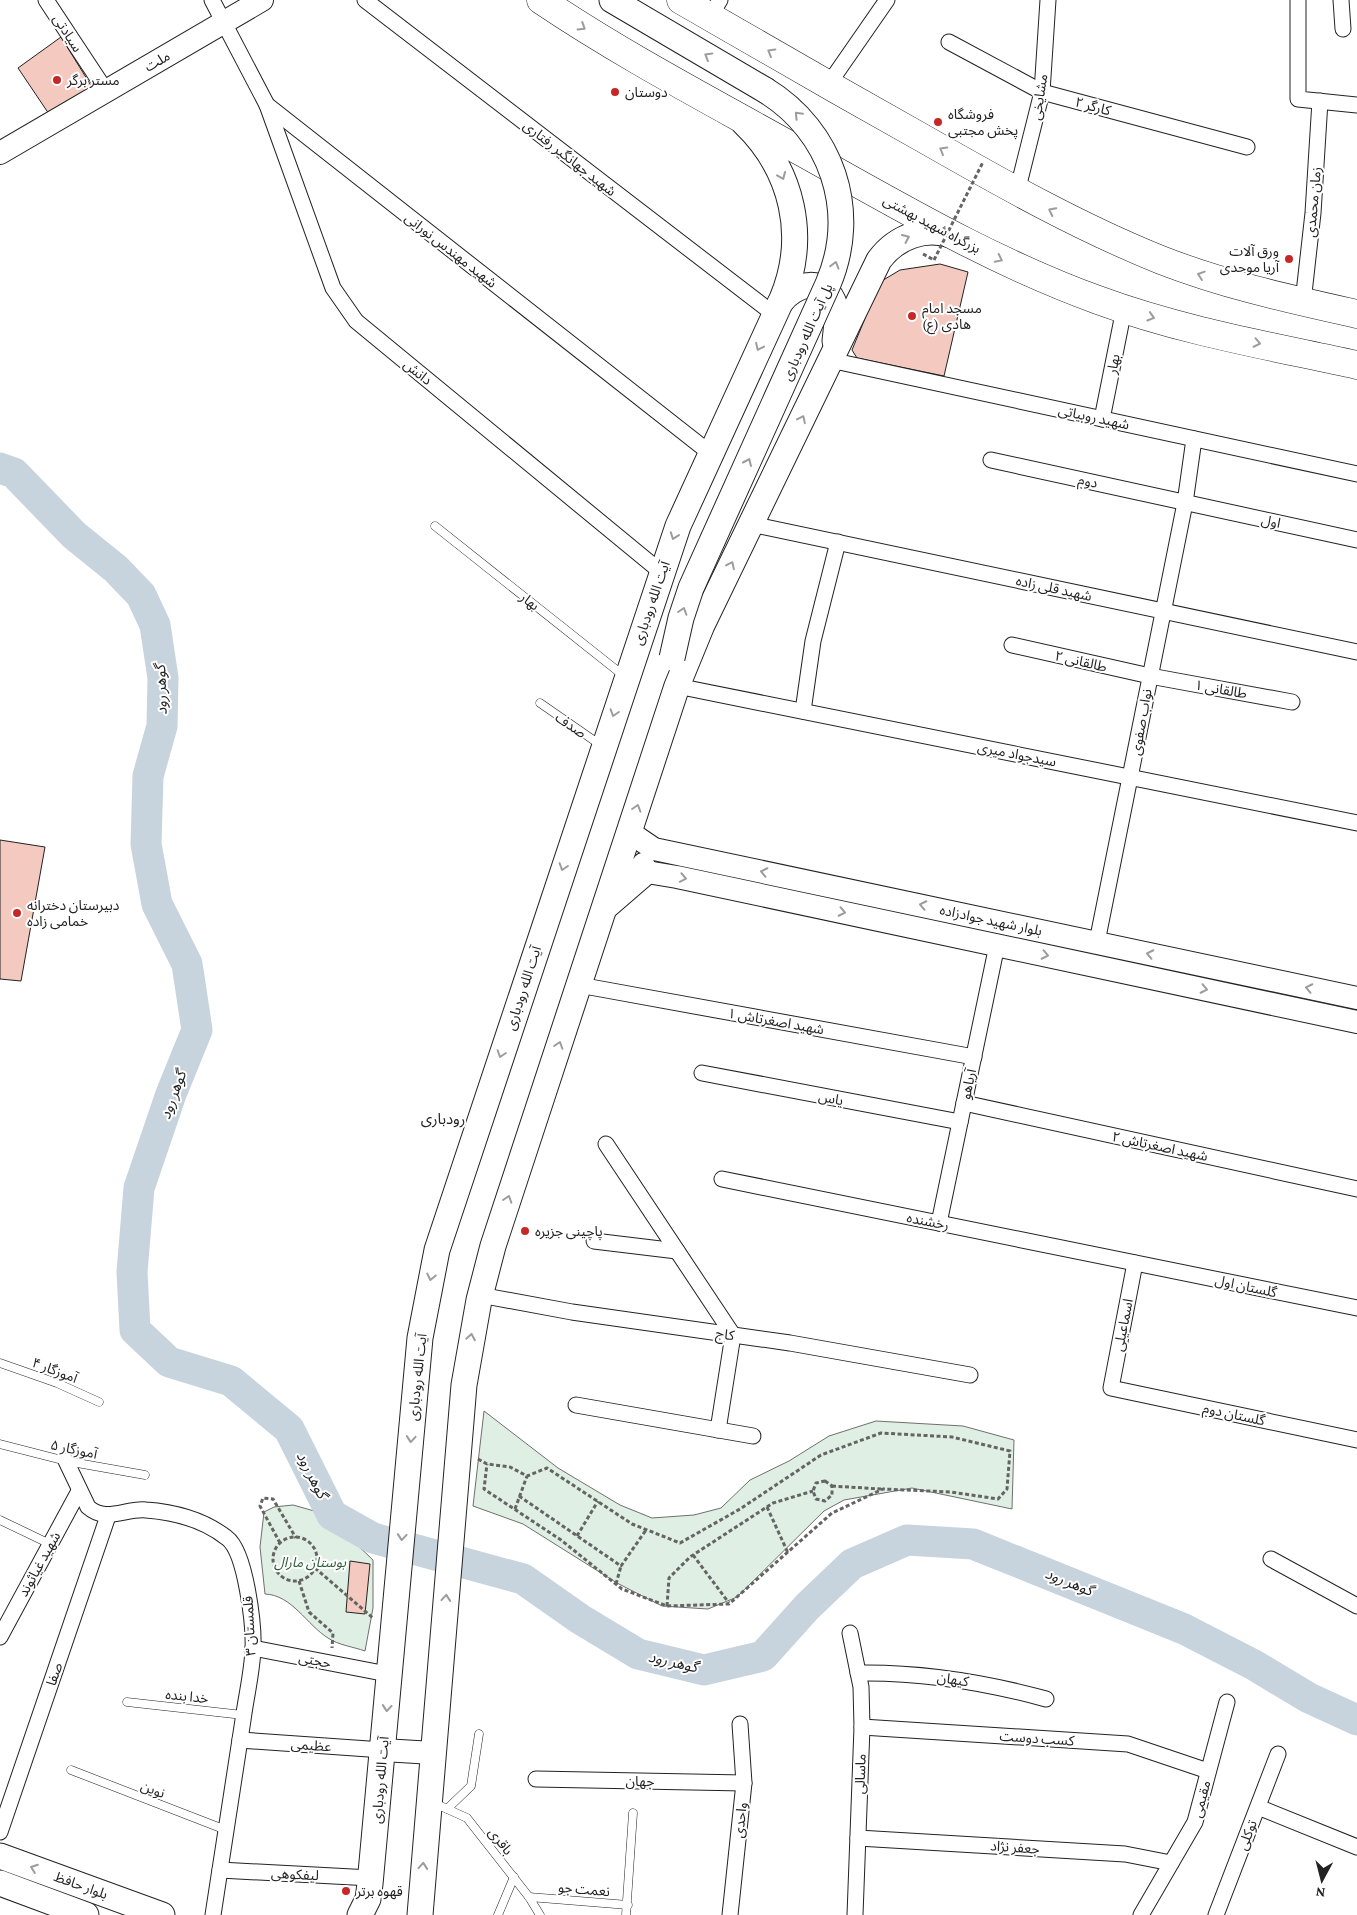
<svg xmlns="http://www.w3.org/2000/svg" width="1357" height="1915" font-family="'Crimson Pro','Noto Sans Arabic',serif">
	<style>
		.green { fill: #e0efe3; stroke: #6f6f6f }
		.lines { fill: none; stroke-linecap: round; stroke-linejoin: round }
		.river { stroke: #c7d3dd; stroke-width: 31 }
		.building { fill: #f3c9c0; stroke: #222 }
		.lane-casing { stroke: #222; stroke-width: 9 }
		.street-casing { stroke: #222; stroke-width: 17 }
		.secondary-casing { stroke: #222; stroke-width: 24 }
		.primary-casing { stroke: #222; stroke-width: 27 }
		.highway-casing { stroke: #222; stroke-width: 29 }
		.path { stroke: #646464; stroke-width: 3; stroke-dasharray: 4 2.5; stroke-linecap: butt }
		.lane { stroke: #fff; stroke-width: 8 }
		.street { stroke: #fff; stroke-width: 15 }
		.secondary { stroke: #fff; stroke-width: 22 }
		.primary { stroke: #fff; stroke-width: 25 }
		.highway { stroke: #fff; stroke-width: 28 }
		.primary-bridge-casing { stroke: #222; stroke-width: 27; stroke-linecap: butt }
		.path-bridge { stroke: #646464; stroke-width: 3; stroke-dasharray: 4 2.5; stroke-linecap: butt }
		.primary-bridge { stroke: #fff; stroke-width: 25 }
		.oneway { stroke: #9c9c9c }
		.poi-dot { fill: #c62828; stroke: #fff; stroke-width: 2 }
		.labels { text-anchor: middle; stroke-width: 4; stroke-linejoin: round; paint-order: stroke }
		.street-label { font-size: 14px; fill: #222; stroke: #fff }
		.poi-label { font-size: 14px; fill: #222; stroke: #fff; text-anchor: start }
		.park-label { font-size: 14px; font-style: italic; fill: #2f5e38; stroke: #fff }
		.water-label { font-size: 15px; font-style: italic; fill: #222; stroke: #fff }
		.neighbourhood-label { font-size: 15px; fill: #222; stroke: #fff }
	</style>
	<rect width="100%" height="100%" fill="#fff"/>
	<g class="green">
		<path d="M484,1411L558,1468L620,1505L652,1518L694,1515L721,1508L750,1480L789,1461L829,1436L876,1421L963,1426L1014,1440L1012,1509L912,1488L844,1500L824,1511L737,1597L708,1609L662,1606L617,1583L523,1524L473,1506Z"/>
		<path d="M293,1505L325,1514L373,1560V1608L365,1651C354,1647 338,1645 328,1638C307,1625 292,1595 265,1594L260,1547L264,1512L274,1507Z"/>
	</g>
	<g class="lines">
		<path class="river" d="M0,468L14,473L74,535L116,569L141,595L155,625L163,678L162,726L148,776L146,844L157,904L187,964L197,1030L171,1094L139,1188L132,1272L135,1330L169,1362L231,1381L289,1429L332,1515L373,1538L523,1579L580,1619L638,1654L704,1670L763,1656L807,1607L852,1564L907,1540L973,1544L1184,1629L1254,1665L1309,1698L1357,1720"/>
	</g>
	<g class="building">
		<path d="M61,37L95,92L51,117L18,68Z"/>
		<path d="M940,264L968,272L944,376L857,358L852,350L880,282L900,270Z"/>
		<path d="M0,840L45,847L21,981L0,979Z"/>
		<path d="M350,1561L370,1564L365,1614L346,1612Z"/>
	</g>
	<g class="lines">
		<defs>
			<g id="lane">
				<path d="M435,526L624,676"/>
				<path d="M540,703L602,746"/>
				<path d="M0,1363L57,1383L99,1402"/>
				<path d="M0,1444L66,1461L145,1475"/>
				<path d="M0,1520L50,1544"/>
				<path d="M127,1702L243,1715"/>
				<path d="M71,1770L226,1830"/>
				<path d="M434,1803L467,1818L529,1897L540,1915"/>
				<path d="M447,1809L471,1786L479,1734"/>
				<path d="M529,1897L628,1905"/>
				<path d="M498,1915L514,1877"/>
				<path d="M626,1915L633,1813"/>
			</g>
			<g id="street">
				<path d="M46,0L106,91"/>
				<path d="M212,0L267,105L710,453"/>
				<path d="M365,0L775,315"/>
				<path d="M1298,0V99L1357,105"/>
				<path d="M1341,0L1343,29"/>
				<path d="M710,17L720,0"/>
				<path d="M949,42L1042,92L1247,147"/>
				<path d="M828,85L887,0"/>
				<path d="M267,105L333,288L356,321L661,572"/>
				<path d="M1017,192L1042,92L1048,0"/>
				<path d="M1303,302L1313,213L1320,101"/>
				<path d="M830,360L1357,474"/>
				<path d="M1102,419L1124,309"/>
				<path d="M991,460L1357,540"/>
				<path d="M751,524L1357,652"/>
				<path d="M1012,645L1150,676L1292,702"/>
				<path d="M677,686L1357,823"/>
				<path d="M803,711L813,641L838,542"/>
				<path d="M1097,942L1185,503L1194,439"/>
				<path d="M579,985L974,1057"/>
				<path d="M702,1073L960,1122"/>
				<path d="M964,1103L1357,1189"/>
				<path d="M606,1144L733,1335L718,1430"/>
				<path d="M722,1179L1357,1308"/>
				<path d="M939,1223L997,945"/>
				<path d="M594,1241L677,1251"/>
				<path d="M1135,1263L1111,1388L1357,1440"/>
				<path d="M480,1295L572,1312L790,1343L970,1375"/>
				<path d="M576,1405L753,1436"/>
				<path d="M66,1461L88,1507C106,1523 125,1508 146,1510C174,1512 204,1520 227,1538C246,1552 254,1626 253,1649C252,1673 246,1697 243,1720C233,1785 223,1850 213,1915"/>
				<path d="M1271,1559L1357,1606"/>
				<path d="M850,1633L861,1687L862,1727L855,1915"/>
				<path d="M0,1637L79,1491"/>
				<path d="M253,1648L377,1672"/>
				<path d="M858,1673C922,1672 984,1682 1046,1699"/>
				<path d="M862,1727L1128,1744L1208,1771"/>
				<path d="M240,1740L383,1750"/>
				<path d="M536,1779L744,1783"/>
				<path d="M1258,1807L1357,1847"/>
				<path d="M0,1832L108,1516"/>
				<path d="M858,1838L1125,1854L1171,1863"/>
				<path d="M220,1870L371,1878"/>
				<path d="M730,1915L744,1783L740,1724"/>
				<path d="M1141,1915L1195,1822L1227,1702"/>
				<path d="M1216,1915L1278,1754"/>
			</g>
			<g id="secondary">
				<path d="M0,153L262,0"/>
				<path d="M629,832L654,849L1357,998"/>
				<path d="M617,867L677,877L1357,1022"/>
				<path d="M603,911L647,873L643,864"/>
				<path d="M383,1750L433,1753"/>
			</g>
			<g id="primary">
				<path d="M612,0L765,90"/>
				<path d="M780,303C795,282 826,276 835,306C839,316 836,330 835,341"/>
				<path d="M0,1856L162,1915"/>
				<path d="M0,1883L86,1915"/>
				<path d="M360,1915L368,1899L370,1884L420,1338L437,1250L678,526L782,299C808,237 793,170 744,123"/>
				<path d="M420,1915L464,1385L479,1300L493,1246L677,686L702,625L879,260C897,236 926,226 954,236"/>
			</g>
			<g id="highway">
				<path d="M541,0C621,54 707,99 791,146C892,202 990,261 1098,300C1182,331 1270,346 1357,365"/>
				<path d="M681,0C762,47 844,94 926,140C1003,184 1079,227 1161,260C1225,285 1290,299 1357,314"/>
			</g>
		</defs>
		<use href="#lane" class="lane-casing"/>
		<use href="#street" class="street-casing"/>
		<use href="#secondary" class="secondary-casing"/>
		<use href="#primary" class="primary-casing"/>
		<use href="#highway" class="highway-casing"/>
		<g class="path">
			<path d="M923,254L934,260"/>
			<path d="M478,1459L487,1464L510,1467L527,1476L547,1468L632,1524L680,1543L740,1509L821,1455L881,1433L952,1437L1010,1451L1007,1489L998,1499L951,1492L883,1489L832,1513L729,1604L667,1606L622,1589L561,1540L484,1489L487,1464"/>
			<path d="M825,1481L832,1486V1495L825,1501L816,1499L813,1491L816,1483Z"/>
			<path d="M832,1486L881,1489"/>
			<path d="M519,1496L621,1566L646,1530"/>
			<path d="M767,1507L788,1553"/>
			<path d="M515,1509L527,1476"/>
			<path d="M577,1536L598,1501"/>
			<circle cx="295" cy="1559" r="22"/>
			<path d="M280,1543L260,1506L263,1498L273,1499L296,1538"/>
			<path d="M693,1555L729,1603"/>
			<path d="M315,1568L373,1618"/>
			<path d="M299,1581L309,1612L333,1633L332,1648"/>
			<path d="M616,1584L621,1566"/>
			<path d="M667,1606L669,1578L690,1557L773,1503L813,1491"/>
		</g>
		<use href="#lane" class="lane"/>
		<use href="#street" class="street"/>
		<use href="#secondary" class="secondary"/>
		<use href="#primary" class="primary"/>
		<use href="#highway" class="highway"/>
		<defs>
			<path id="primary-bridge" d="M672,658L681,618L691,588L828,284C859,211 832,131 765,90"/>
		</defs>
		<use href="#primary-bridge" class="primary-bridge-casing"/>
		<path class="path-bridge" d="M934,260L983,162"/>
		<use href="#primary-bridge" class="primary-bridge"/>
	</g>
	<defs><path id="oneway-chevron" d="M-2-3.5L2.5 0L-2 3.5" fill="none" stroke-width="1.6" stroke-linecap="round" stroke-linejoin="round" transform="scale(1.25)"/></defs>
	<g class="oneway">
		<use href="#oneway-chevron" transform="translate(582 27) rotate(32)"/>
		<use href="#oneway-chevron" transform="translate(771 52) rotate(-150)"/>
		<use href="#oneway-chevron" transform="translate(708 56) rotate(-150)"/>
		<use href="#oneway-chevron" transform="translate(798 115) rotate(-134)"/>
		<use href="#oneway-chevron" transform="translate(943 150) rotate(-150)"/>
		<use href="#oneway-chevron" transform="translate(782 176) rotate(67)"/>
		<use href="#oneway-chevron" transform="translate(1052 211) rotate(-153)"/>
		<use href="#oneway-chevron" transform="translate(906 238) rotate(-24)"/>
		<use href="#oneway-chevron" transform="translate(999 259) rotate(26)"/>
		<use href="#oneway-chevron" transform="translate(835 265) rotate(-74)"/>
		<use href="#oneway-chevron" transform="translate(1201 275) rotate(-161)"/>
		<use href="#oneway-chevron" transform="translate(1151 317) rotate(17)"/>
		<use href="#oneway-chevron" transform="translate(1257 343) rotate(12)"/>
		<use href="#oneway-chevron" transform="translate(759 347) rotate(115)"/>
		<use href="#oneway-chevron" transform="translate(802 419) rotate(-64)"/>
		<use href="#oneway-chevron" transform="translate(748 462) rotate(-66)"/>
		<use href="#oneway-chevron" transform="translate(674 536) rotate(110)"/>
		<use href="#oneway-chevron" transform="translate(731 565) rotate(-64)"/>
		<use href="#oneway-chevron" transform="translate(683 611) rotate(-72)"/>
		<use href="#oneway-chevron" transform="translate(614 713) rotate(108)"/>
		<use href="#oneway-chevron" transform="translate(637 808) rotate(-72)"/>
		<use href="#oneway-chevron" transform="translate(563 867) rotate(108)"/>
		<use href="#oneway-chevron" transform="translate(764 872) rotate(-168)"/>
		<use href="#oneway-chevron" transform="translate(683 878) rotate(11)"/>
		<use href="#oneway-chevron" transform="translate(923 905) rotate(-168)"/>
		<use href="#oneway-chevron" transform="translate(842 912) rotate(12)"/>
		<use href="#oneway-chevron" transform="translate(1150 954) rotate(-168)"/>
		<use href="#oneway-chevron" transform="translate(1045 955) rotate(12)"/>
		<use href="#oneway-chevron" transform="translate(1309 988) rotate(-168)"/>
		<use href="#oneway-chevron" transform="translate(1204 989) rotate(12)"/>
		<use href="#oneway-chevron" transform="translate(559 1045) rotate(-72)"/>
		<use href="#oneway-chevron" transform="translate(501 1054) rotate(108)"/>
		<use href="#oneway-chevron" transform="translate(508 1199) rotate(-72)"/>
		<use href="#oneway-chevron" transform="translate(431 1277) rotate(102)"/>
		<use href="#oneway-chevron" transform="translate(471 1337) rotate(-80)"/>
		<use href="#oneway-chevron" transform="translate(411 1439) rotate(95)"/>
		<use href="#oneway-chevron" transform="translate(402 1537) rotate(95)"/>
		<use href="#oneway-chevron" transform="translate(446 1598) rotate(-85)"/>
		<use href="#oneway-chevron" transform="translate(387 1708) rotate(95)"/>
		<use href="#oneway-chevron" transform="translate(423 1866) rotate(-85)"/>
		<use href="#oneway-chevron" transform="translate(34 1868) rotate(-160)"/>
	</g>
	<g class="poi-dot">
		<circle cx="57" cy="80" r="5"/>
		<circle cx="615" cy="92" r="5"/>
		<circle cx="938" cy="122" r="5"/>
		<circle cx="1289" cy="259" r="5"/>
		<circle cx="912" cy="316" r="5"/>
		<circle cx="17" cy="913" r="5"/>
		<circle cx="525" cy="1231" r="5"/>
		<circle cx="346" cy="1891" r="5"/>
	</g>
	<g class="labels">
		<g class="street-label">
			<text transform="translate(68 33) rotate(57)" y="5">سیادتی</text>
			<text transform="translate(157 61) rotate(-30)" y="5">ملت</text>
			<text transform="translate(1039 97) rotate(-81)" y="5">مشایخی</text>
			<text transform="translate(1093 106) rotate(15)" y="5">کارگر ۲</text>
			<text transform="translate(570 158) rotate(38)" y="5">شهید جهانگیر رفتاری</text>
			<text transform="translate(1313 202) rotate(-85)" y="5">زمان محمدی</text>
			<text transform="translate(932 224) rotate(28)" y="5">بزرگراه شهید بهشتی</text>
			<text transform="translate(451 250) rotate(38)" y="5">شهید مهندس نورانی</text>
			<text transform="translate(807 332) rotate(-66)" y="5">پل آیت الله رودباری</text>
			<text transform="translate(1113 364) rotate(-79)" y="5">بهار</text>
			<text transform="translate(418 372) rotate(39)" y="5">دانش</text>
			<text transform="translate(1094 417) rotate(12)" y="5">شهید روبیاتی</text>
			<text transform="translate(1088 481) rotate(12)" y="5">دوم</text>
			<text transform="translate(1271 521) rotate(12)" y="5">اول</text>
			<text transform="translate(1054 588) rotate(12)" y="5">شهید قلی زاده</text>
			<text transform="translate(530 601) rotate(38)" y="5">بهار</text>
			<text transform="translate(651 603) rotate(-71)" y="5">آیت الله رودباری</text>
			<text transform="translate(1081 661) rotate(13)" y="5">طالقانی ۲</text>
			<text transform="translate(1221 689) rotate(10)" y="5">طالقانی ۱</text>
			<text transform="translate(1141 722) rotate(-80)" y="5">نواب صفوی</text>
			<text transform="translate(571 725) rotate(35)" y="5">صدف</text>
			<text transform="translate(1017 754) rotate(11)" y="5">سیدجواد میری</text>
			<text transform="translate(991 920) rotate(12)" y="5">بلوار شهید جوادزاده</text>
			<text transform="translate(523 988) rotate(-72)" y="5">آیت الله رودباری</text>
			<text transform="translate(776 1021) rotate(10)" y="5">شهید اصغرتاش ۱</text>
			<text transform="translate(968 1084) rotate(-78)" y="5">آریاهو</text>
			<text transform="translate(831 1098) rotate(11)" y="5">یاس</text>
			<text transform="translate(1160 1146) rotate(12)" y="5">شهید اصغرتاش ۲</text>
			<text transform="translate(928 1221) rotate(11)" y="5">رخشنده</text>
			<text transform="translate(1246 1286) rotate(12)" y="5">گلستان اول</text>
			<text transform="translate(1123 1325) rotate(-79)" y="5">اسماعیلی</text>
			<text transform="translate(725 1334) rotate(8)" y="5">کاج</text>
			<text transform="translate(55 1370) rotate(21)" y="5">آموزگار ۴</text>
			<text transform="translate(417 1377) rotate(-84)" y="5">آیت الله رودباری</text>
			<text transform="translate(1234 1414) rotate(12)" y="5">گلستان دوم</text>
			<text transform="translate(74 1449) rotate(12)" y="5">آموزگار ۵</text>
			<text transform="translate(39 1564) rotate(-61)" y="5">شهید غیاثوند</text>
			<text transform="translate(249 1626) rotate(-93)" y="5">قلمستان ۳</text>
			<text transform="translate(315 1660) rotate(11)" y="5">حجتی</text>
			<text transform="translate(54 1674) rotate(-71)" y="5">صفا</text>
			<text transform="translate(953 1679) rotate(9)" y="5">کیهان</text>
			<text transform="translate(187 1696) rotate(6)" y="5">خدا بنده</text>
			<text transform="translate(1037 1738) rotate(4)" y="5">کسب دوست</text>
			<text transform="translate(311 1745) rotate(4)" y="5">عظیمی</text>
			<text transform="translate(860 1774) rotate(-88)" y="5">ماسالی</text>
			<text transform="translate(380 1780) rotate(-85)" y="5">آیت الله رودباری</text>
			<text transform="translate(640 1781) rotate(1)" y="5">جهان</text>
			<text transform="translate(153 1789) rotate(21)" y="5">نوین</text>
			<text transform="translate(1201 1799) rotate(-75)" y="5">مقیمی</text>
			<text transform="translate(740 1820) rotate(-84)" y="5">واحدی</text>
			<text transform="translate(1247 1835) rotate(-69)" y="5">توکلی</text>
			<text transform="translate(501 1841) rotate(52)" y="5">باقری</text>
			<text transform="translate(1015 1847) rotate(4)" y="5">جعفر نژاد</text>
			<text transform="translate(295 1874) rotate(3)" y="5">لیفکوهی</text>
			<text transform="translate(81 1885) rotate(20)" y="5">بلوار حافظ</text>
			<text transform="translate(584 1889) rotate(5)" y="5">نعمت جو</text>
		</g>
		<g class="poi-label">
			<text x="67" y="85">مستر برگر</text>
			<text x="625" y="97">دوستان</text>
			<text x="948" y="119">فروشگاه<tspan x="948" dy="16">پخش مجتبی</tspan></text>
			<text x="1279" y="256" text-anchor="end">ورق آلات<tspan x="1279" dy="16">آریا موحدی</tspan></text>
			<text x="922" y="313">مسجد امام<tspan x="922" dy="16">هادی (ع)</tspan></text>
			<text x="27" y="910">دبیرستان دخترانه<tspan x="27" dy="16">خمامی زاده</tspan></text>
			<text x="535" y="1236">پاچینی جزیره</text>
			<text x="356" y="1896">قهوه برتر</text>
		</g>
		<g class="park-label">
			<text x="310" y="1567">بوستان مارال</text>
		</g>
		<g class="water-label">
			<text transform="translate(161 690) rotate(-92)" y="5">گوهر رود</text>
			<text transform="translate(173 1095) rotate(-70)" y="5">گوهر رود</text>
			<text transform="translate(312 1475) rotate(63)" y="5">گوهر رود</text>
			<text transform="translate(1069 1582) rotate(22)" y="5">گوهر رود</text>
			<text transform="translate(673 1662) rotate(13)" y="5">گوهر رود</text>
		</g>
		<g class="neighbourhood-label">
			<text x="443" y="1124">رودباری</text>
		</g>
	</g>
	<g transform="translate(1322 1880) rotate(187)" stroke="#ffffff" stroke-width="4" paint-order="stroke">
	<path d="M0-4L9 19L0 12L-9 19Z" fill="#222222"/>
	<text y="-8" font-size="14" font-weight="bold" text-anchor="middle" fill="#222222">N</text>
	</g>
</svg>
